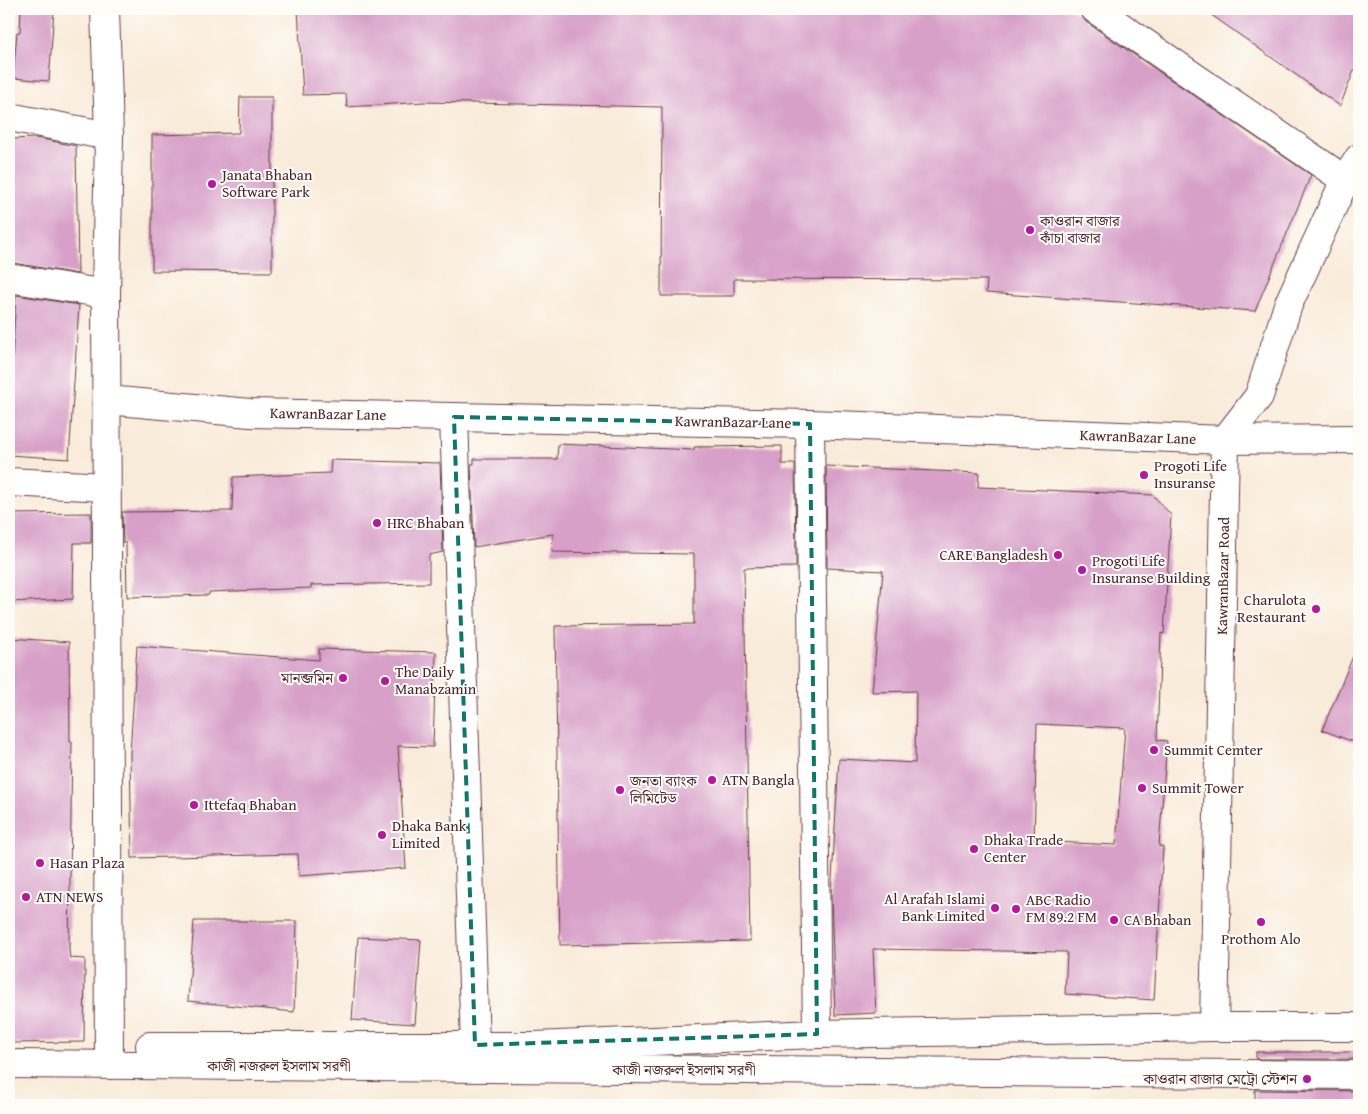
<svg xmlns="http://www.w3.org/2000/svg" width="1368" height="1114" font-family="'Gentium Book Plus','Noto Serif Bengali',serif">
	<style>
		.building { fill: #d8a0c9; fill-rule: evenodd }
		.lines { fill: none; stroke-linecap: round; stroke-linejoin: round }
		.minor-casing { stroke: #643e45; stroke-width: 30 }
		.highway-casing { stroke: #643e45; stroke-width: 30 }
		.minor { stroke: #fff; stroke-width: 28 }
		.highway { stroke: #fff; stroke-width: 28 }
		.marked { fill: none; stroke: #0f766e; stroke-width: 4; stroke-dasharray: 10 6; stroke-linejoin: round }
		.poi-dot { fill: #b5179e; stroke: #fdfcf7; stroke-width: 2 }
		.labels { text-anchor: middle; stroke-width: 4; stroke-linejoin: round; paint-order: stroke }
		.poi-label { font-size: 15px; fill: #4a1f2b; stroke: #fdfcf7; text-anchor: start }
		.street-label { font-size: 15px; fill: #4a1f2b; stroke: #fdfcf7 }
	</style>
	<rect width="100%" height="100%" fill="#fdfcf7"/>
	<filter id="ink" filterUnits="userSpaceOnUse"><feTurbulence type="fractalNoise" baseFrequency=".02" numOctaves="2"/><feDisplacementMap in="SourceGraphic" scale="10" xChannelSelector="R" yChannelSelector="G"/><feConvolveMatrix kernelMatrix="1 2 1 2 8 2 1 2 1" color-interpolation-filters="sRGB"/></filter>
	<filter id="wash" filterUnits="userSpaceOnUse"><feTurbulence type="fractalNoise" baseFrequency=".0096" numOctaves="4" result="noise"/><feDisplacementMap in="SourceGraphic" scale="20" xChannelSelector="R" yChannelSelector="G"/><feGaussianBlur stdDeviation="1.12" result="paint"/><feColorMatrix in="noise" values="0 0 0 0 0 0 0 0 0 0 0 0 0 0 0 0 0 1.4 0 .05"/><feComposite in="paint" operator="in"/></filter>
	<g filter="url(#wash)">
		<rect width="100%" height="100%" fill="#f9ebd9"/>
		<g id="blocks">
			<g class="building">
				<path d="M21,9H54L49,81L13,78L17,32H20Z"/>
				<path d="M298,9H1070L1081,15L1086,22L1311,175L1255,311L986,293L987,280L734,279V296H661L662,107L424,102L347,107L346,94L303,95Z"/>
				<path d="M1203,9H1359V58L1340,106Z"/>
				<path d="M240,97H272V272L152,271V135L239,133Z"/>
				<path d="M36,138L76,146L78,274L13,263L11,139Z"/>
				<path d="M16,295L79,305L69,459L9,455V415Z"/>
				<path d="M558,444L694,450V447L782,446V464H795L796,567L744,568L750,941L560,945L555,626L694,624V554L552,552L553,534L474,547L471,464H474V459H557Z"/>
				<path d="M331,460L440,463L443,552L429,555V583L311,585V588L209,592V595L127,597L126,543H123L122,512L232,511L233,477L330,473Z"/>
				<path d="M826,466L979,473L978,487L1153,495L1171,515L1164,634L1161,633L1157,740L1167,741L1159,846L1163,847L1154,1000L1065,994L1067,952L873,949L876,1013L835,1015L831,896L839,759L915,763L916,691L872,692L883,571L827,568ZM1037,724L1125,728L1116,845L1034,841Z"/>
				<path d="M91,513V543H74L73,599L9,602V514Z"/>
				<path d="M9,638L69,642L70,742H72L69,950L70,958L85,959L84,1042L9,1043Z"/>
				<path d="M1359,642V744L1322,730Z"/>
				<path d="M137,646L319,660V649L436,652L433,747L398,746L406,868L299,876L298,854L132,858L130,753Z"/>
				<path d="M194,921H297L294,1012L188,1001Z"/>
				<path d="M358,937L421,940L415,1024L352,1020Z"/>
				<rect x="1256" y="1052" width="103" height="7"/>
				<path d="M1255,1090L1359,1091V1105H1255Z"/>
			</g>
		</g>
	</g>
	<g filter="url(#ink)">
		<use href="#blocks" fill-opacity="0" stroke="#643e45" stroke-width="1"/>
		<g class="lines">
			<defs>
				<g id="minor">
					<path d="M105,9L109,136L106,294L109,1065"/>
					<path d="M1095,9L1345,180"/>
					<path d="M9,117L109,136"/>
					<path d="M9,278L106,294"/>
					<path d="M107,400L250,413L810,424L1225,440L1359,439"/>
					<path d="M454,417L475,1045"/>
					<path d="M810,424L817,1034"/>
					<path d="M9,482L106,487"/>
					<path d="M1214,1027L1225,440L1259,396L1288,305L1345,180L1359,158"/>
				</g>
				<g id="highway">
					<path d="M150,1046H535L817,1034L1214,1027H1359"/>
					<path d="M9,1064L1359,1075"/>
				</g>
			</defs>
			<use href="#minor" class="minor-casing"/>
			<use href="#highway" class="highway-casing"/>
			<use href="#minor" class="minor"/>
			<use href="#highway" class="highway"/>
		</g>
	</g>
	<path class="marked" d="M454,417L810,424L817,1034L475,1045Z"/>
	<g class="poi-dot">
		<circle cx="212" cy="184" r="5"/>
		<circle cx="1030" cy="230" r="5"/>
		<circle cx="1144" cy="475" r="5"/>
		<circle cx="377" cy="523" r="5"/>
		<circle cx="1058" cy="555" r="5"/>
		<circle cx="1082" cy="570" r="5"/>
		<circle cx="1316" cy="609" r="5"/>
		<circle cx="343" cy="678" r="5"/>
		<circle cx="385" cy="681" r="5"/>
		<circle cx="1154" cy="750" r="5"/>
		<circle cx="712" cy="780" r="5"/>
		<circle cx="1142" cy="788" r="5"/>
		<circle cx="620" cy="790" r="5"/>
		<circle cx="194" cy="805" r="5"/>
		<circle cx="382" cy="835" r="5"/>
		<circle cx="974" cy="849" r="5"/>
		<circle cx="40" cy="863" r="5"/>
		<circle cx="26" cy="897" r="5"/>
		<circle cx="995" cy="908" r="5"/>
		<circle cx="1016" cy="909" r="5"/>
		<circle cx="1114" cy="920" r="5"/>
		<circle cx="1261" cy="922" r="5"/>
		<circle cx="1307" cy="1079" r="5"/>
	</g>
	<g class="labels">
		<g class="poi-label">
			<text x="222" y="180">Janata Bhaban<tspan x="222" dy="17">Software Park</tspan></text>
			<text x="1040" y="226">কাওরান বাজার<tspan x="1040" dy="17">কাঁচা বাজার</tspan></text>
			<text x="1154" y="471">Progoti Life<tspan x="1154" dy="17">Insuranse</tspan></text>
			<text x="387" y="528">HRC Bhaban</text>
			<text x="1048" y="560" text-anchor="end">CARE Bangladesh</text>
			<text x="1092" y="566">Progoti Life<tspan x="1092" dy="17">Insuranse Building</tspan></text>
			<text x="1306" y="605" text-anchor="end">Charulota<tspan x="1306" dy="17">Restaurant</tspan></text>
			<text x="395" y="677">The Daily<tspan x="395" dy="17">Manabzamin</tspan></text>
			<text x="333" y="683" text-anchor="end">মানব্জমিন</text>
			<text x="1164" y="755">Summit Cemter</text>
			<text x="722" y="785">ATN Bangla</text>
			<text x="630" y="786">জনতা ব্যাংক<tspan x="630" dy="17">লিমিটেড</tspan></text>
			<text x="1152" y="793">Summit Tower</text>
			<text x="204" y="810">Ittefaq Bhaban</text>
			<text x="392" y="831">Dhaka Bank<tspan x="392" dy="17">Limited</tspan></text>
			<text x="984" y="845">Dhaka Trade<tspan x="984" dy="17">Center</tspan></text>
			<text x="50" y="868">Hasan Plaza</text>
			<text x="36" y="902">ATN NEWS</text>
			<text x="985" y="904" text-anchor="end">Al Arafah Islami<tspan x="985" dy="17">Bank Limited</tspan></text>
			<text x="1026" y="905">ABC Radio<tspan x="1026" dy="17">FM 89.2 FM</tspan></text>
			<text x="1124" y="925">CA Bhaban</text>
			<text x="1261" y="944" text-anchor="middle">Prothom Alo</text>
			<text x="1297" y="1084" text-anchor="end">কাওরান বাজার মেট্রো স্টেশন</text>
		</g>
		<g class="street-label">
			<text transform="translate(328 414) rotate(1)" y="5">KawranBazar Lane</text>
			<text transform="translate(733 422) rotate(1)" y="5">KawranBazar Lane</text>
			<text transform="translate(1138 437) rotate(2)" y="5">KawranBazar Lane</text>
			<text transform="translate(1223 576) rotate(-89)" y="5">KawranBazar Road</text>
			<text x="279" y="1071">কাজী নজরুল ইসলাম সরণী</text>
			<text x="684" y="1075">কাজী নজরুল ইসলাম সরণী</text>
		</g>
	</g>
	<rect width="1368" height="1114" fill="none" stroke="#fdfcf7" stroke-width="30"/>
</svg>
